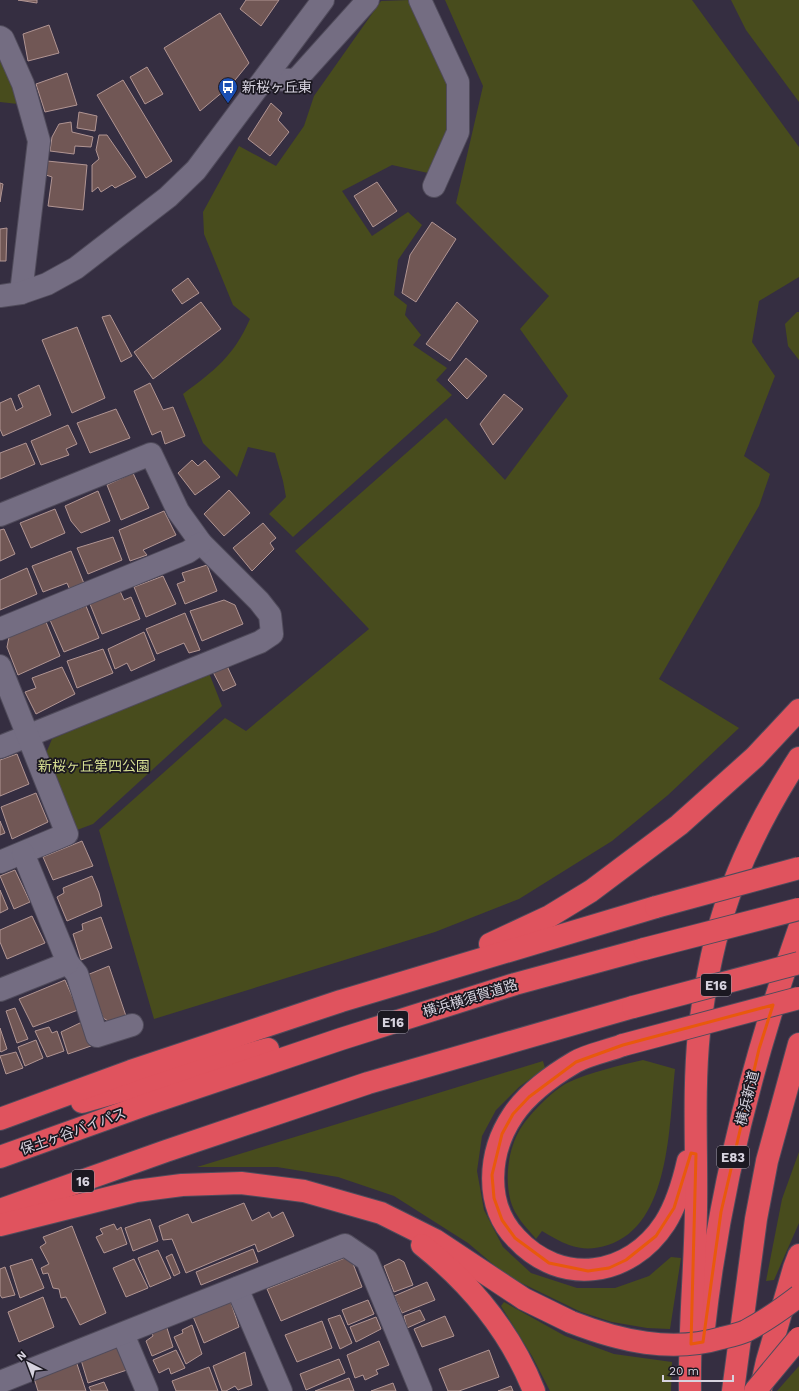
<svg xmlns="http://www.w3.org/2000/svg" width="799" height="1391" font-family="'Work Sans','Noto Sans JP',sans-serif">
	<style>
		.green { fill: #484c1d }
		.building { fill: #715755; stroke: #b19593 }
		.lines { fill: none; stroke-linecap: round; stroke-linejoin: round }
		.minor-casing { stroke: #504b5b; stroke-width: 24 }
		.highway-casing { stroke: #504b5b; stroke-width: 24 }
		.minor { stroke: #746d82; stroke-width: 22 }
		.highway { stroke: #e0535e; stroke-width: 22 }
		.highway-bridge-casing { stroke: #504b5b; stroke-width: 24; stroke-linecap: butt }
		.highway-bridge { stroke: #e0535e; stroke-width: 22 }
		.marked { fill: none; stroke: #e8590c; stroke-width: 3; stroke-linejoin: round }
		.labels { text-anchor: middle; stroke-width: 3.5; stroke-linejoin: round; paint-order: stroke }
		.shield { fill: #1b1821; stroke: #9f9ba6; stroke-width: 1 }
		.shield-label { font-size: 13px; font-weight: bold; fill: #d7d3df }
		.poi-label { font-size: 14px; fill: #d7d3df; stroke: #1b1821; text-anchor: start }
		.park-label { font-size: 14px; fill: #d7df92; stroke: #1b1821 }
		.street-label { font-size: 14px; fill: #d7d3df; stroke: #1b1821 }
	</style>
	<rect width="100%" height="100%" fill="#352e41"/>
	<g class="green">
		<path d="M410,0L452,88L444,146L428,173L392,165L342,191L372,236L408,212L422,225L398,260L394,295L407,305L405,315L421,335L413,345L447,368L436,380L452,395L293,537L269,514L286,497L283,481L275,453L248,447L237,477L203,443L183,394C215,370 233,357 250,319L233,305L204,234L203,212L239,146L276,166L304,126L314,96L381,1Z"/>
		<path d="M445,0H692L799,147V277L759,301L752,342L775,376L744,456L770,474L759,506L659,679L739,728L668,795L612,841L519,899L435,932L154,1019L99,830L225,718L246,731L369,629L295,551L446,418L505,480L568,396L520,329L549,296L456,203L483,86Z"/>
		<path d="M731,0H799V102L746,30Z"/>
		<path d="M0,49L15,87L18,104L0,102Z"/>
		<path d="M797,312H799V360L788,346L785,324Z"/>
		<path d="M209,673L222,706L93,824L77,830L44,758L52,739Z"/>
		<path d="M643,1060L675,1069C669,1123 671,1225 608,1245C595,1249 583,1250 569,1245C560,1242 551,1236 542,1231L536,1239C530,1231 522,1224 517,1215C503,1194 506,1155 518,1133C526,1117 551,1092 567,1083C591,1072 617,1066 643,1060Z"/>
		<path d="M543,1061L545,1068L519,1087L496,1110L482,1136L477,1171L484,1210L503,1247L531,1273L577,1288H615L649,1276L671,1257L681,1258L670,1329L647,1328L612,1322L581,1312L507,1276L468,1243L394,1196L338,1177L277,1167H197Z"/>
		<path d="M799,1152V1223L774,1280L766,1281L782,1199Z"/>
		<path d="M504,1302L565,1336L614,1354L672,1362L671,1391H550L532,1356L501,1306Z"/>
		<path d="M799,1366V1391H777Z"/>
	</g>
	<g class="building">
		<path d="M18,0H37V3Z"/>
		<path d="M246,0H279L261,26L240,9Z"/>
		<path d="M220,13L249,63L231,85L200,111L164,48Z"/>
		<path d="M49,25L59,53L28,61L23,34Z"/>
		<path d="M147,67L163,94L145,104L130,77Z"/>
		<path d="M67,73L77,105L45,112L36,84Z"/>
		<path d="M123,80L172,161L146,178L97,95Z"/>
		<path d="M271,103L282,113L278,120L289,132L270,156L248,139Z"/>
		<path d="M79,112L97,116L95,131L77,128Z"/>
		<path d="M71,122L72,132L93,137L91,147L75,146L74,154L50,151L52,137L59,124Z"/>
		<path d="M99,135H107L136,177L115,188L112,185L101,192L98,187L92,192V165L99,159L96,150Z"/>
		<path d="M47,161L87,165L83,210L48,206L52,177L46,175Z"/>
		<path d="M377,182L397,211L373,227L354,196Z"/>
		<path d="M0,183L3,184L0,202Z"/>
		<path d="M432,222L456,239L416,302L402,293L410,255Z"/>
		<path d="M7,228L6,261H0V229Z"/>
		<path d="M188,278L199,293L182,304L172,290Z"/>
		<path d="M201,302L221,329L153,379L134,352Z"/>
		<path d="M457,302L478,321L450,361L426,344Z"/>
		<path d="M110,315L132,356L121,362L102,317Z"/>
		<path d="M77,327L105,398L72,413L42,340Z"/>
		<path d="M466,358L487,376L467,399L448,380Z"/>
		<path d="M150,383L163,410L173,407L185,436L165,444L161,431L152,435L134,391Z"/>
		<path d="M39,385L51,415L3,436L0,429V403L11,398L16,411L23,407L18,395Z"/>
		<path d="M504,394L523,409L493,445L480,424Z"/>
		<path d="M116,409L130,438L90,453L77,423Z"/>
		<path d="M68,425L77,444L66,449L69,455L41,465L31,441Z"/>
		<path d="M26,443L35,464L0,479V453Z"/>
		<path d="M192,460L198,466L205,460L220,477L195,495L178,473Z"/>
		<path d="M133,473L149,508L121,520L107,485Z"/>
		<path d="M229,490L250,513L224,536L204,514Z"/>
		<path d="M98,491L110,521L81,533L71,521L65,506Z"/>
		<path d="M55,509L65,533L31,548L20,523Z"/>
		<path d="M164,511L176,535L143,550L147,555L130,561L119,530Z"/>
		<path d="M263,523L276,538L270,543L274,549L252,571L233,548Z"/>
		<path d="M4,529L15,554L0,561V530Z"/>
		<path d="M113,537L122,560L88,574L77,548Z"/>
		<path d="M71,551L85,586L70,590L67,583L43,592L32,566Z"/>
		<path d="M207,565L217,591L185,604L177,584L185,581L182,573Z"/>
		<path d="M27,568L37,594L0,610V580Z"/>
		<path d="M163,576L176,604L146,617L134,587Z"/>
		<path d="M120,591L124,600L131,597L140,619L102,634L90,604Z"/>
		<path d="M224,600L235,605L243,624L202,641L190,611Z"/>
		<path d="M86,606L99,638L64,652L50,620Z"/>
		<path d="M185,613L200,650L189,653L184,643L157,654L146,629Z"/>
		<path d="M46,622L60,656L18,675L7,647L9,637Z"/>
		<path d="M144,632L155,660L131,671L127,663L115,669L108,649Z"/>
		<path d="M103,649L113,673L77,688L67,661Z"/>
		<path d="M227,666L236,685L223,691L213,672Z"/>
		<path d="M62,667L75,694L36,714L25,692L36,688L32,678Z"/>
		<path d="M17,754L29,784L0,796V760Z"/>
		<path d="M36,793L48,822L12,839L1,807Z"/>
		<path d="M0,821L5,833L0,835Z"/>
		<path d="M82,841L93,866L53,880L43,857Z"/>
		<path d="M15,870L30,902L14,909L0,876Z"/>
		<path d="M92,876L99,893L102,906L67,921L57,897L64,893L63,888Z"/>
		<path d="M0,890L8,909L0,913Z"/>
		<path d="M32,916L45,943L7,959L0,942V930Z"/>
		<path d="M101,917L112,948L81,960L73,934L83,930L82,924Z"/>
		<path d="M109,966L126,1016L110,1022L103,1018L87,975Z"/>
		<path d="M65,980L78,1010L33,1027L19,999Z"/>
		<path d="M15,1008L28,1039L17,1043L6,1011Z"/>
		<path d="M82,1022L91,1046L68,1054L61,1032Z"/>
		<path d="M49,1027L52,1033L57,1031L64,1051L47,1057L35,1031Z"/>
		<path d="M0,1028L7,1049L1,1052L0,1051Z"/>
		<path d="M36,1040L43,1058L25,1066L18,1047Z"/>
		<path d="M16,1052L23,1068L6,1074L0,1056Z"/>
		<path d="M244,1203L252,1221L269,1212L272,1218L283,1212L294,1236L258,1252L255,1244L186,1273L172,1239L163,1240L159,1226L188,1214L192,1223Z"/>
		<path d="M150,1219L158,1241L133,1251L125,1228Z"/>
		<path d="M114,1224L117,1230L121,1227L127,1244L104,1253L96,1237L103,1234L100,1229Z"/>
		<path d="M72,1226L106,1313L80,1325L66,1297L61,1298L59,1289L53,1288L48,1273L43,1274L41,1268L49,1264L40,1247L46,1243L43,1237Z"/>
		<path d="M253,1249L258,1262L201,1285L196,1272Z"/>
		<path d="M158,1250L171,1278L150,1287L138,1258Z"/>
		<path d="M172,1254L180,1273L174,1276L166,1257Z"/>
		<path d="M350,1256L362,1287L281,1321L267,1289Z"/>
		<path d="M32,1259L44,1288L20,1298L10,1266Z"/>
		<path d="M134,1259L148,1288L126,1297L113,1268Z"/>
		<path d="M399,1259L404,1262L413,1285L394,1292L384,1266Z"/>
		<path d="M5,1267L15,1295L2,1298L0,1295V1269Z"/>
		<path d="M427,1282L435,1300L402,1313L394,1296Z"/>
		<path d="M43,1297L54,1327L19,1342L8,1312Z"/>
		<path d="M230,1300L239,1327L204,1343L192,1314Z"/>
		<path d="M368,1300L374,1314L348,1325L342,1310Z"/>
		<path d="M420,1310L425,1320L407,1328L404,1316Z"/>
		<path d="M340,1315L352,1343L340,1349L328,1319Z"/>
		<path d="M445,1316L454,1336L422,1347L414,1329Z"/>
		<path d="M376,1317L381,1329L356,1342L350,1327Z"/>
		<path d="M322,1321L332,1348L297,1362L285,1335Z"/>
		<path d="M166,1325L173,1347L152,1356L146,1341L153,1336L151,1330Z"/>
		<path d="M192,1325L202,1354L186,1364L174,1337L183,1333L182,1330Z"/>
		<path d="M379,1341L389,1365L376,1370L378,1374L365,1380L363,1375L355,1378L347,1355Z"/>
		<path d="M116,1346L127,1370L88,1383L81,1360Z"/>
		<path d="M176,1350L185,1368L171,1374L169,1368L159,1373L153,1360Z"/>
		<path d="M489,1350L499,1377L459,1391H448L439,1369Z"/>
		<path d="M245,1352L252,1385L238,1390L235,1386L226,1391H222L213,1366Z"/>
		<path d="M339,1359L345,1373L306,1390L300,1374Z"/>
		<path d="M76,1361L86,1391H38L34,1378Z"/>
		<path d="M209,1367L218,1391H176L172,1381Z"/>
		<path d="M349,1378L354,1391H315Z"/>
		<path d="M104,1382L108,1391H91L89,1387Z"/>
		<path d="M393,1383L396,1391H371Z"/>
		<path d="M511,1386L513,1391H498Z"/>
	</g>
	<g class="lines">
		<defs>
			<g id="minor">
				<path d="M420,0L458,82V132L434,186"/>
				<path d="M0,37L3,39L23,84L39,141L21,293"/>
				<path d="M265,79L296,80L368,0"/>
				<path d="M0,296L21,293L47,284L76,268L168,197L196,170L323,0"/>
				<path d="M0,515L151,454L178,511L201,543L259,601L270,615L272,634L260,642L0,747"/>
				<path d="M0,629L188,552L201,543"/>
				<path d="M0,666L67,834L0,862"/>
				<path d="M68,963L77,974L97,1036L132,1025"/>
				<path d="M0,990L68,963L23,853"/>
				<path d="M237,1288L281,1391"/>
				<path d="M123,1334L147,1391"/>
				<path d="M0,1382L345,1245L367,1260L421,1391"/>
			</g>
			<g id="highway">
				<path d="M490,944L550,916L591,891L679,825L755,757L799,710"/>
				<path d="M623,1045C608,1051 589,1054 575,1062C553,1075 527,1094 513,1115C488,1152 484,1205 516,1238C561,1287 630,1277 665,1223C677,1204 683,1183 688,1161"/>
				<path d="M82,1102L268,1049"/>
				<path d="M0,1119L131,1071L341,1001L656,907"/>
				<path d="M0,1157L145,1105L341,1039L515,984L644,949"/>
				<path d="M0,1210L166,1151L368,1083L633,1007"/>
				<path d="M0,1225L136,1191L182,1185L241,1183L304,1191L381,1213L435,1240L524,1299L571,1322"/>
				<path d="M422,1245C471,1284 511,1333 534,1391"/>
				<path d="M704,1328C719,1191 753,1058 799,929"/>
				<path d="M761,1388L767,1361L794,1268L799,1255"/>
				<path d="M690,1391C689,1331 695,1271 696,1210C697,1151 693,1092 699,1033C703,997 712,948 723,914C740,859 768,806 799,758"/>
				<path d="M733,1391L756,1219L767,1161L799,1044"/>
			</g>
		</defs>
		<use href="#minor" class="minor-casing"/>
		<use href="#highway" class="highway-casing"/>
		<use href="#minor" class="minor"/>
		<use href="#highway" class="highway"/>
		<defs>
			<g id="highway-bridge">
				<path d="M656,907L799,868"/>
				<path d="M644,949L799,909"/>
				<path d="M633,1007L799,963"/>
				<path d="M623,1045L799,998"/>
				<path d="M571,1322C620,1341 671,1353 722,1338C730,1336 739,1334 746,1331C765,1321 782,1309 799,1296"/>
				<path d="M755,1391L799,1338"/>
			</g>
		</defs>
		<use href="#highway-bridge" class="highway-bridge-casing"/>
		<use href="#highway-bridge" class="highway-bridge"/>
	</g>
	<path class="marked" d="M773,1005L759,1049L721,1212L703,1342L691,1344L696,1154L691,1153L674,1208L656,1236L626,1260L609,1268L588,1271L549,1263L515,1238L502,1220L494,1198L492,1175L502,1134L513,1114L529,1097L576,1062L623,1045Z"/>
	<defs>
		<symbol id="bus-pin" viewBox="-11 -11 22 30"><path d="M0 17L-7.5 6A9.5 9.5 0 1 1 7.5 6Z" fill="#1a4fb4" stroke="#1b1821"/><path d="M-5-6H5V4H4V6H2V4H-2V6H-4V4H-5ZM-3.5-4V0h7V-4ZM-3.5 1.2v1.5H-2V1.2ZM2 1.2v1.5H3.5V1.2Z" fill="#fff"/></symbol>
	</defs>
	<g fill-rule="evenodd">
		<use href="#bus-pin" x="217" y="76" width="22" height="30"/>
	</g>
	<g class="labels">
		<g class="shield">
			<rect x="701" y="974" width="30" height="22" rx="3"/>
			<rect x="378" y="1011" width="30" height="22" rx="3"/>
			<rect x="717" y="1146" width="32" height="22" rx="3"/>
			<rect x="72" y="1170" width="22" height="22" rx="3"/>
		</g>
		<g class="shield-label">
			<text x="716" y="990">E16</text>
			<text x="393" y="1027">E16</text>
			<text x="733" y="1162">E83</text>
			<text x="83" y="1186">16</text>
		</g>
		<g class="poi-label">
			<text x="242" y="92">新桜ヶ丘東</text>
		</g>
		<g class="park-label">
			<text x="94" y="771">新桜ヶ丘第四公園</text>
		</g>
		<g class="street-label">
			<text transform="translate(470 998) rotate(-17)" y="5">横浜横須賀道路</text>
			<text transform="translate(747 1098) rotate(-76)" y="5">横浜新道</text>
			<text transform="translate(73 1131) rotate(-20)" y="5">保土ヶ谷バイパス</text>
		</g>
	</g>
	<g transform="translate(28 1363) rotate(318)" stroke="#1b1821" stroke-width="3" paint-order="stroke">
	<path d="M0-3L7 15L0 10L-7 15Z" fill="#d7d3df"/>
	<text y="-6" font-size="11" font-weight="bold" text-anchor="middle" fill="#d7d3df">N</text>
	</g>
	<path d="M663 1375v6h70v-6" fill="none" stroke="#d7d3df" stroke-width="2"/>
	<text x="669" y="1375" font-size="12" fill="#d7d3df" stroke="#1b1821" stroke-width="3" paint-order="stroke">20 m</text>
</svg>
